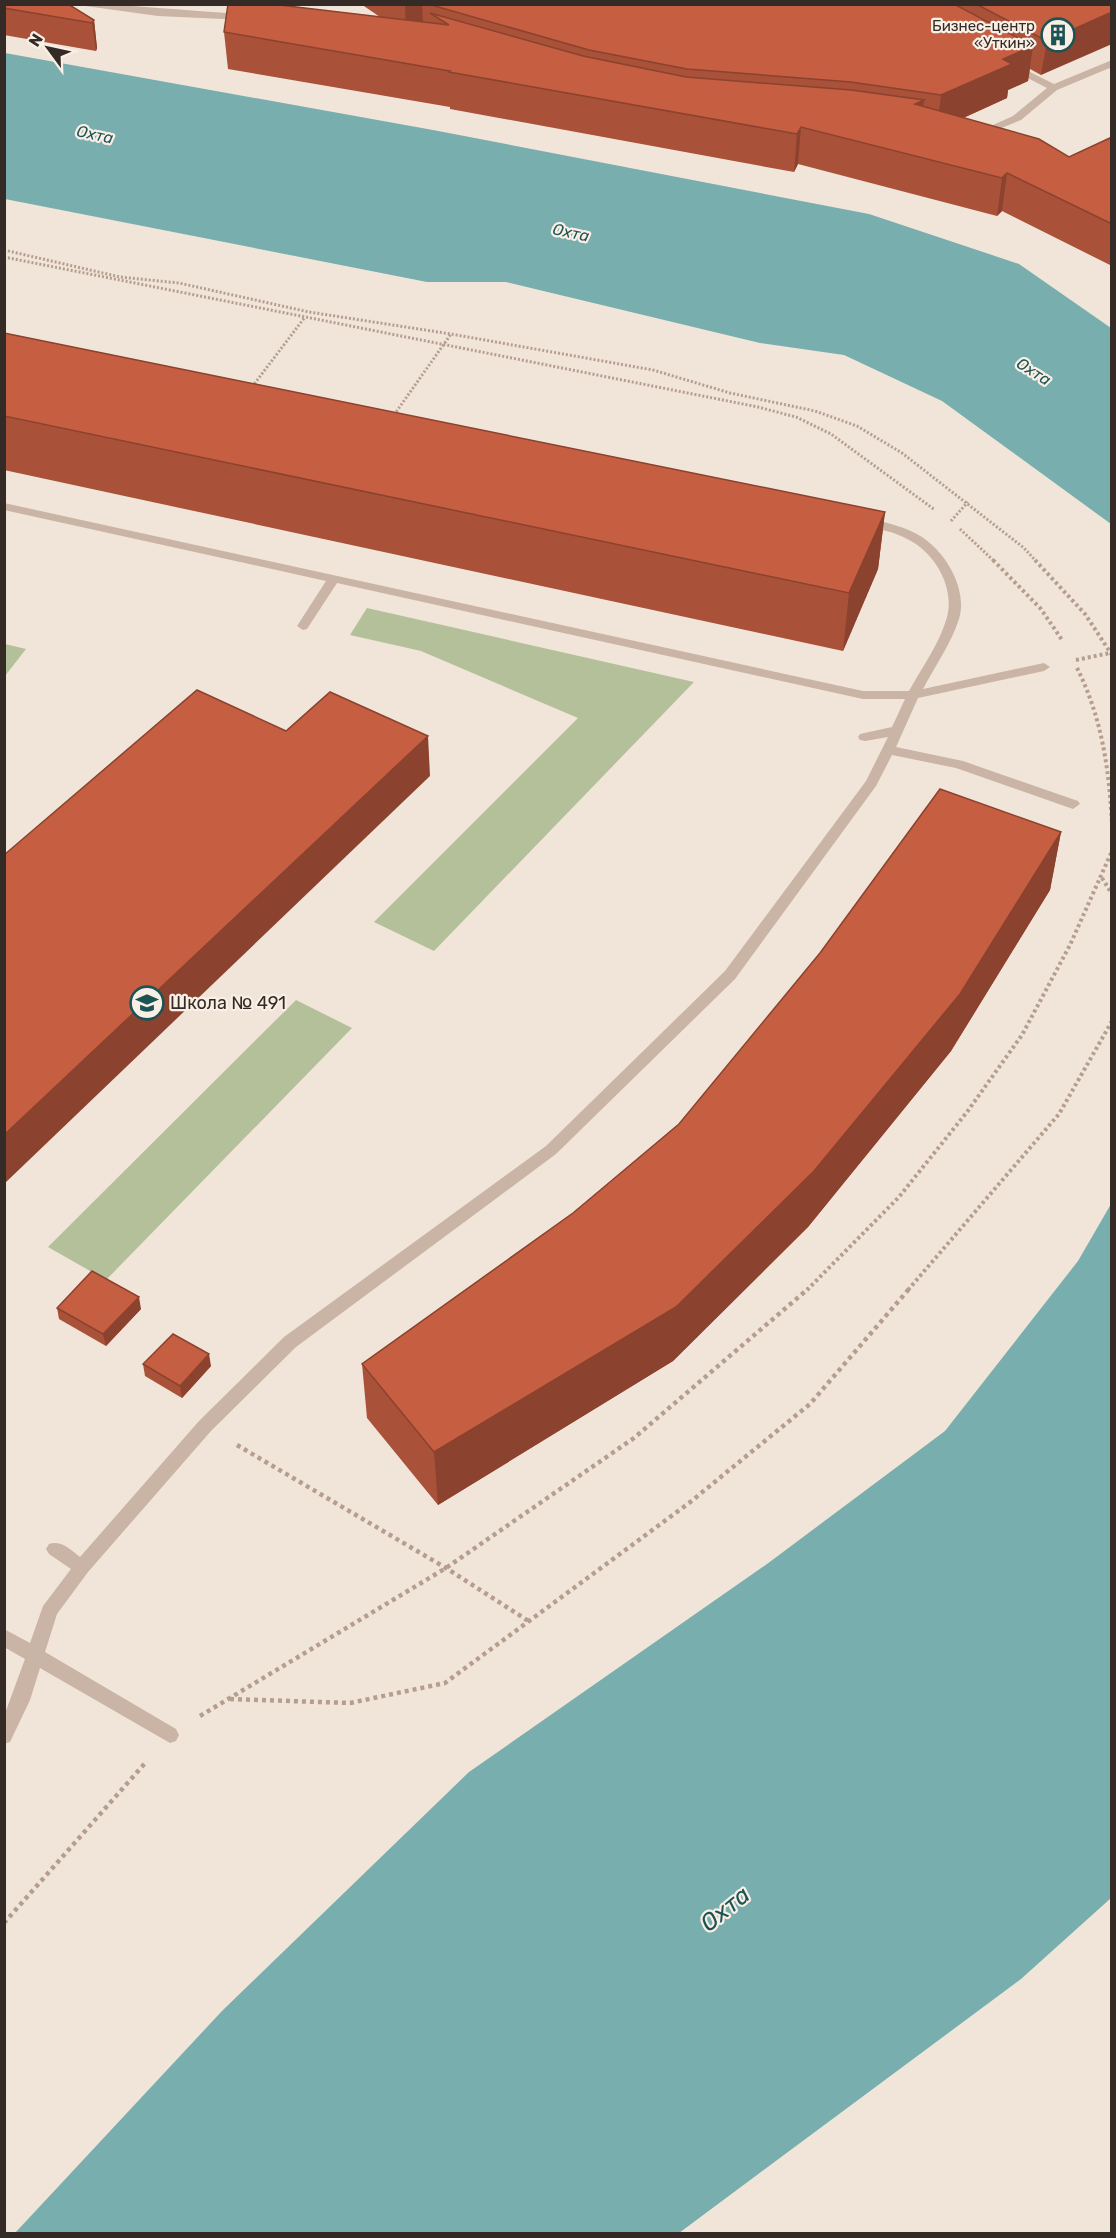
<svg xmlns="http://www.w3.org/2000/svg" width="1116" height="2238" font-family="Rubik,sans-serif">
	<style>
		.green { fill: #b4c099 }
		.water { fill: #78aeae }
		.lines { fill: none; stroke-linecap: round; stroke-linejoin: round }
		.path-far2 { stroke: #b59e8f; stroke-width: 3; stroke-dasharray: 2 2; stroke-linecap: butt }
		.path-far1 { stroke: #b59e8f; stroke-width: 4; stroke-dasharray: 3 3; stroke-linecap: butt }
		.path { stroke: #b59e8f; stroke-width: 4.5; stroke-dasharray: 4 4; stroke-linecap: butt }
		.minor { fill: #c9b4a5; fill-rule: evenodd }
		.wall { fill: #aa5139 }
		.shaded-wall { fill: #8b422e }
		.building { fill: #c65e42; stroke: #8b422e; stroke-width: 1.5 }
		.labels { text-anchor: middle; stroke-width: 4.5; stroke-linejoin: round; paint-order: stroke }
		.far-poi-label { font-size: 15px; fill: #352b26; stroke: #f9efe5; text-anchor: end }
		.far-water-label { font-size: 16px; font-style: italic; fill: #1c5456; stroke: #f9efe5 }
		.poi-label { font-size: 18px; fill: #352b26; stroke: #f9efe5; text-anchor: start }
		.near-water-label { font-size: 24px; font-style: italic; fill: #1c5456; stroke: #f9efe5 }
	</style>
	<rect width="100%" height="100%" fill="#f1e5d9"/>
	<g class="green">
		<path d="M367,608L694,682L434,951L374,922L578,718L421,651L350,635Z"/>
		<path d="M5,644L26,649L5,676L4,644Z"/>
		<path d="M296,1000L352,1028L106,1280L48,1247Z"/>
	</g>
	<g class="water">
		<path d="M5,53L433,130L869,214L1019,264L1111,328V524L942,401L844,355L760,343L506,282H427L5,199Z"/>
		<path d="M1111,1204V1898L1021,1979L679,2233H15L222,2011L469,1772L767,1564L945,1431L1078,1261Z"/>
	</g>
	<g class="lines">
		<g class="path-far2">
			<path d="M4,250L120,277L179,283L309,312L451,334L653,370L730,393L815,411L857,426L902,453L1024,548L1036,561"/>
			<path d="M4,257L758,407L796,417L831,434L935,510"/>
			<path d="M252,387L305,317"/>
			<path d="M394,415L451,334"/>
			<path d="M951,521L968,502"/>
			<path d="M960,529L994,561"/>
		</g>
		<g class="path-far1">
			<path d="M993,560L1041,609L1062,640"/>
			<path d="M1035,560L1085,614L1112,655"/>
			<path d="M1076,660L1110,653"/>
			<path d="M1077,668C1102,718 1109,769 1112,824"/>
			<path d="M1102,878L1112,894"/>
			<path d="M807,1290L899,1197L967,1112L1022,1035L1070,945L1112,851"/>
			<path d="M908,1290L1059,1114L1112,1021"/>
		</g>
		<g class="path">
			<path d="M237,1445L446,1568L530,1622"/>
			<path d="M230,1699L350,1703L445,1683L689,1503L810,1404L909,1289"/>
			<path d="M200,1716L446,1568L634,1438L808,1289"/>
			<path d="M4,1923L147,1761"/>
		</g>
		<g class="minor">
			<path d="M71,4C129,4 187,11 245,14L250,17L245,20L158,16Z"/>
			<path d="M1112,60V67L1057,90L1021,120L982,136L973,134L1013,116L1047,88L1008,68V64H1014L1054,84Z"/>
			<path d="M4,503L863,691H909C922,667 940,643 947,617C955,588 935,553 909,540C894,531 877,529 861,525L859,522L865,518C884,522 905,526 922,537C946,553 968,589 959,619C951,644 935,666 923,689L1044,663L1050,667L1044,671L918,698L896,747L963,761L1078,801L1080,804L1073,809L956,768L892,755L876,786L735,979L556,1154L296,1347L211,1431L88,1572L57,1614L45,1652L176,1729L179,1735L176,1741L170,1743L40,1668L30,1700L10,1742L4,1744V1716L25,1659L4,1647V1629L30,1643L43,1606L71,1569L49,1554L46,1549L49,1544C61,1540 71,1550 80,1557L199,1421L284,1337L546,1146L725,971L866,781L888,737L865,741L860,740L858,737L860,734L892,727L905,699H863L337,583L307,629L303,630L297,626L326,581L4,510Z"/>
		</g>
	</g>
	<g class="wall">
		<path d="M4,4L94,20L97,48L96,51L4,35Z"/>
		<path d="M361,4H1112L1041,75L1030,69L1028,81L1008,90L1007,98L963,118L1069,157L1112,137V266L1002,211L997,216L798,164L794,172L450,109V107L228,69L224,32L380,17Z"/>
		<path d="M4,333L885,512L878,569L843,651L4,470Z"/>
		<path d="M1061,832L1050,890L951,1051L808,1227L673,1361L438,1505L367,1418L362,1364L573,1213L679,1124Z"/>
		<path d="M57,1308L141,1309L106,1346L59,1319Z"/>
		<path d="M143,1364L211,1366L182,1398L145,1376Z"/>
	</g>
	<g class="shaded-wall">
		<path d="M405,4H422L423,25L406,32Z"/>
		<path d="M1112,12V44L1041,75L1047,41Z"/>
		<path d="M94,20L97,48L96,51L92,23Z"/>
		<path d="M1033,46L1028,81L1008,90L1007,98L937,130L941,95L1003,59Z"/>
		<path d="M924,100L919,138L915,104Z"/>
		<path d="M801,127L798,164L794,172L797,134Z"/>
		<path d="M1007,173L1002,211L997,216L1002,178Z"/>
		<path d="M885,512L878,569L843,651L849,593Z"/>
		<path d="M428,736L430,776L4,1184V1135Z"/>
		<path d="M1061,832L1050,890L951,1051L808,1227L673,1361L438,1505L434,1452Z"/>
		<path d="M139,1297L141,1309L106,1346L103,1334Z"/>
		<path d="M209,1354L211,1366L182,1398L180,1386Z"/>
	</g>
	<g class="building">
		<path d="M4,4H68L94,20L92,23L4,8Z"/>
		<path d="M228,4H271L449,25L430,13L583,56L686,77L851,90L924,100L915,104L1039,139L1069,157L1112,137V224L1007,173L1002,178L801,127L797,134L449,72L450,71L224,32Z"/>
		<path d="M428,4H954L1033,46L1003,59L1012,64L941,95L851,82L687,69L589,50Z"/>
		<path d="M976,4H1112V12L1047,41Z"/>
		<path d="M4,333L885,512L849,593L4,416Z"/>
		<path d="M197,690L286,731L330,692L428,736L4,1135V855Z"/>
		<path d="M940,789L1061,832L960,994L814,1171L676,1307L434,1452L362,1364L573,1213L679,1124L820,953Z"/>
		<path d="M92,1271L139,1297L103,1334L57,1308Z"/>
		<path d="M173,1334L209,1354L180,1386L143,1364Z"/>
	</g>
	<defs>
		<symbol id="building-ring" viewBox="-11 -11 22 22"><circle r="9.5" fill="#f9efe5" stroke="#1c5456" stroke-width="1.5"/><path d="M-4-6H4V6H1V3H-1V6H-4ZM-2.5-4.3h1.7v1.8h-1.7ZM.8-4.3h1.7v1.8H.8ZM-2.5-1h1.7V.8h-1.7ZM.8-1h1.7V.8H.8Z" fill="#1c5456"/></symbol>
		<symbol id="school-ring" viewBox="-11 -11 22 22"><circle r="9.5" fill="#f9efe5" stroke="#1c5456" stroke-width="1.5"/><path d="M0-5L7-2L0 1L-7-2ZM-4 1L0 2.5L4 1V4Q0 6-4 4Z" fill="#1c5456"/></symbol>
	</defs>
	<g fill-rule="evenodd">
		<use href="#building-ring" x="1039" y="16" width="38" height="38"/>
		<use href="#school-ring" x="128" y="984" width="38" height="38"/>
	</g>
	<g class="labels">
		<g class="far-poi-label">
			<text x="1035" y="31">Бизнес-центр<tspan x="1035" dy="17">«Уткин»</tspan></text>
		</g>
		<g class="far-water-label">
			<text transform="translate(95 134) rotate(12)" y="6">Охта</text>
			<text transform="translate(571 232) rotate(12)" y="6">Охта</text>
			<text transform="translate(1034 371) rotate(32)" y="6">Охта</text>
		</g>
		<g class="poi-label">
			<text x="170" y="1009">Школа № 491</text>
		</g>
		<g class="near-water-label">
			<text transform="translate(725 1909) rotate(-39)" y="8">Охта</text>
		</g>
	</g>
	<rect width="1116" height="2238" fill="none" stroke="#352b26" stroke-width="12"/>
	<g transform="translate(48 48) rotate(303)" stroke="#f9efe5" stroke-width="4.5" paint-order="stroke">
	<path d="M0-4.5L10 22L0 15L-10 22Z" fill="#352b26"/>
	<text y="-9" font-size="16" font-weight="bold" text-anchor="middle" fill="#352b26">N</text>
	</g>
</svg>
